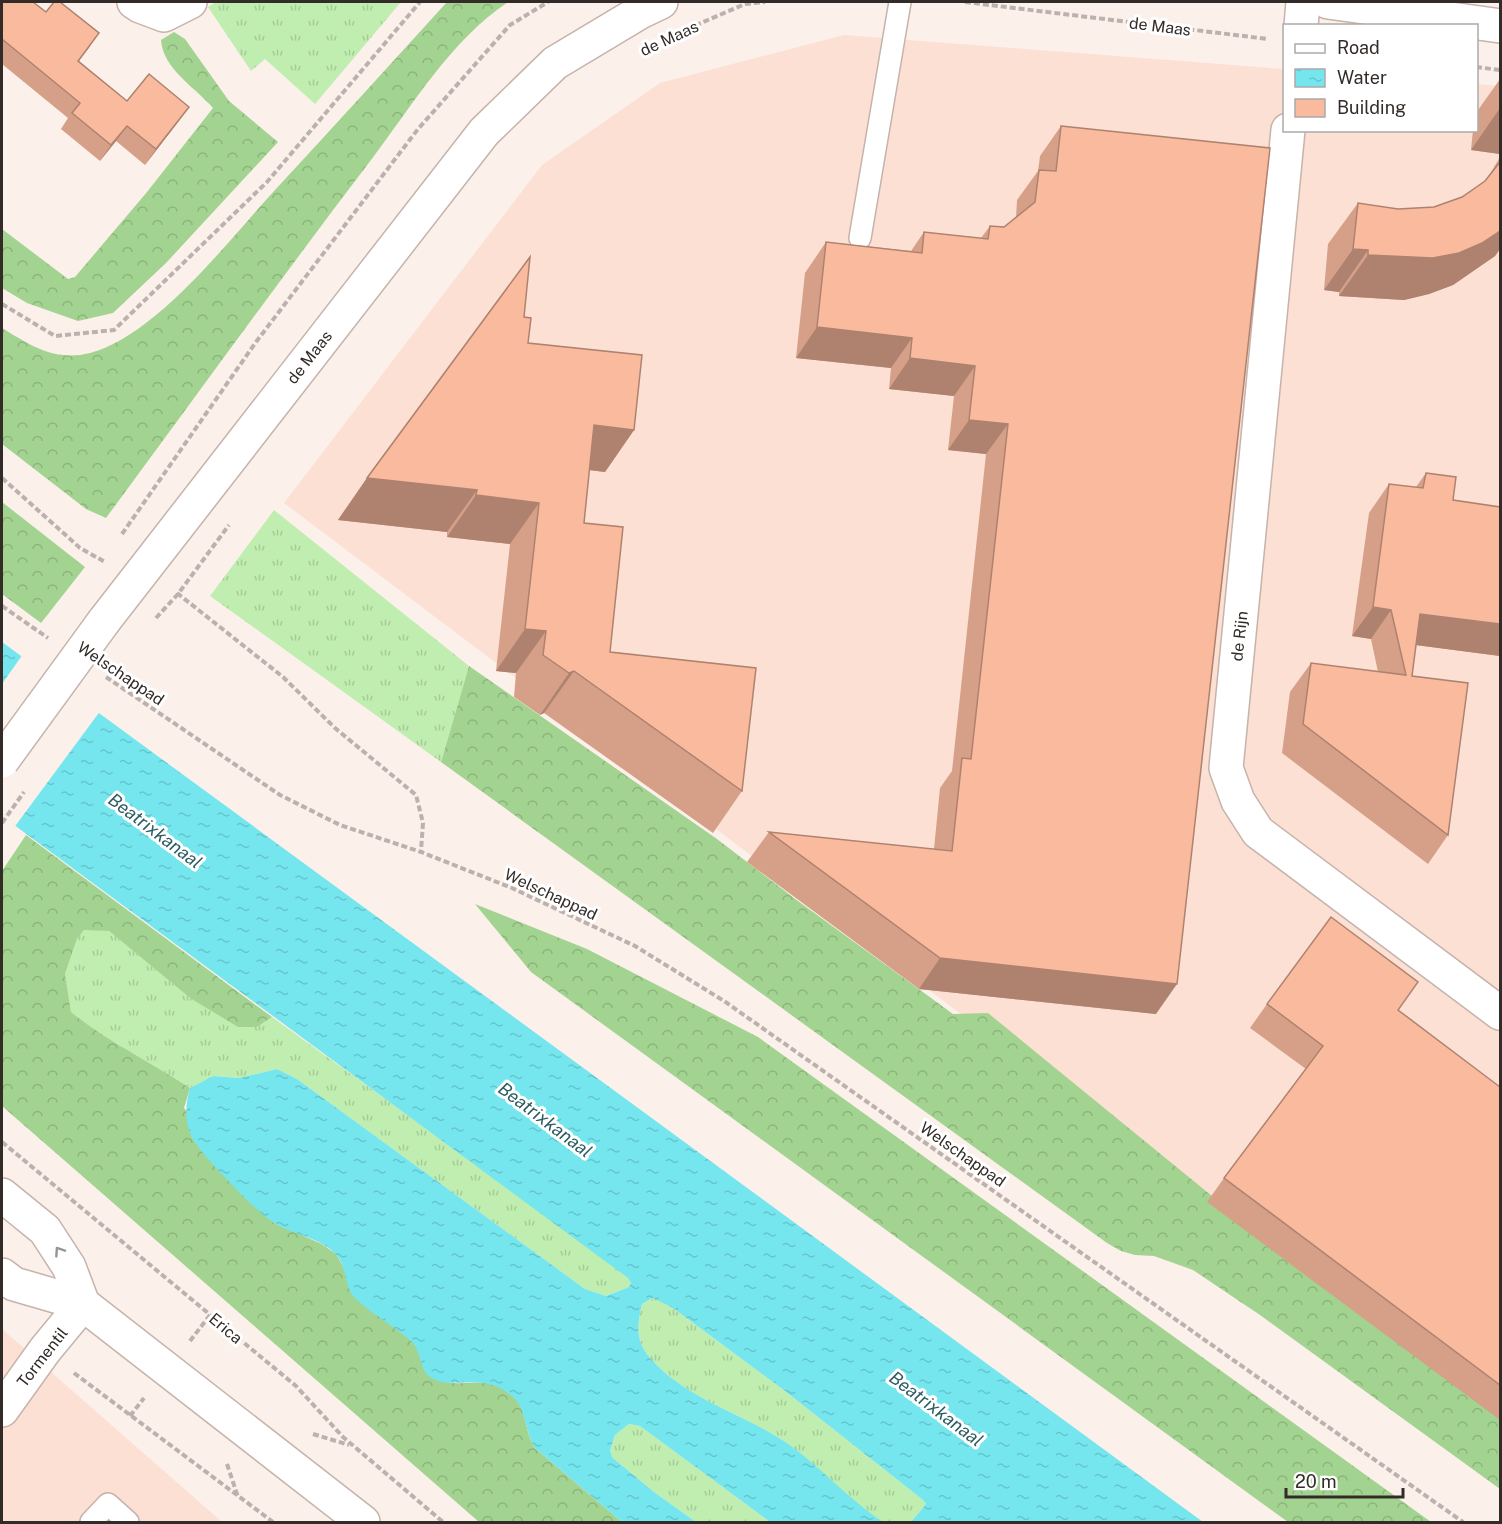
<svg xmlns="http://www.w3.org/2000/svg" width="1502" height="1524" font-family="'Public Sans',sans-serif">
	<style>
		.built { fill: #fce0d4 }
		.grass { fill: url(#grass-tufts) }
		.forest { fill: url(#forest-crowns) }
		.water { fill: url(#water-ripples) }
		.pier { fill: #fcf0eb }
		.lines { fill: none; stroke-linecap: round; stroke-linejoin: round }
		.service-casing { stroke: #c6b3ab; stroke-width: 24 }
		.minor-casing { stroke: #c6b3ab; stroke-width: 36 }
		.tertiary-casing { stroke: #c6b3ab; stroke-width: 36 }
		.secondary-casing { stroke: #c6b3ab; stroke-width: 36 }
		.path { stroke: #bcb1ad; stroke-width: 4; stroke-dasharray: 6 3; stroke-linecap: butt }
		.service { stroke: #fff; stroke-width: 21 }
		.minor { stroke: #fff; stroke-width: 33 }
		.tertiary { stroke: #fff; stroke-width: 33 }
		.secondary { stroke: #fff; stroke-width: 33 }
		.tertiary-bridge-casing { stroke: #c6b3ab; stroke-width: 36; stroke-linecap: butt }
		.path-bridge { stroke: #bcb1ad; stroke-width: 4; stroke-dasharray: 6 3; stroke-linecap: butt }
		.tertiary-bridge { stroke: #fff; stroke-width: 33 }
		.wall { fill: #d6a088 }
		.shaded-wall { fill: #ae826f }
		.building { fill: #f9ba9e; stroke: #ae826f; stroke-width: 1.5 }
		.oneway { stroke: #989594 }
		.labels { text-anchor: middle; stroke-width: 6; stroke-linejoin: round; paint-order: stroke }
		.street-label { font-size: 16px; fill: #322b28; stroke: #fff }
		.water-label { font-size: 18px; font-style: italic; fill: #2c5d61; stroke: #fff }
	</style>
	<defs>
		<pattern id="grass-tufts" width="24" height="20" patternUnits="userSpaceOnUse" patternTransform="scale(1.5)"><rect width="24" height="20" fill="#c0eeb0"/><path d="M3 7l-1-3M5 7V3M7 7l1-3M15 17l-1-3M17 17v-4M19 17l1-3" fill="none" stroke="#a5cc97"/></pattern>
		<pattern id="forest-crowns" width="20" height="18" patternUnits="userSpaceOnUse" patternTransform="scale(1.5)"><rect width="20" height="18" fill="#a2d390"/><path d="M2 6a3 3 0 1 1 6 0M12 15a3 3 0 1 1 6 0" fill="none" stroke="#8cb57c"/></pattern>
		<pattern id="water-ripples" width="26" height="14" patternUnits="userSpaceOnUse" patternTransform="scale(1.5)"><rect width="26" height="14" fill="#75e6ee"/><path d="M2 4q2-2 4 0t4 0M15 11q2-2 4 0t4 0" fill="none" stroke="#66c5cc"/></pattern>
	</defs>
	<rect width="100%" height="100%" fill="#fcf0eb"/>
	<g class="built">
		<path d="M844,35L1284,69V130H1476L1477,84L1500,86V1421L284,503L542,165L660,83Z"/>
		<path d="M2,1329L222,1522H2Z"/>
	</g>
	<g class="grass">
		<path d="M216,2H401L315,104L265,59L251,71L208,7Z"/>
		<path d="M274,510L469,666L441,762L210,596Z"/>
		<path d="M92,929L109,931L190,998L257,1027L272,1017L580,1240L628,1278L631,1283L629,1287L606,1296L585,1289L297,1079L277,1069L239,1078L213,1076L190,1088C151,1062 108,1042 71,1012L65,974L77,939L84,930Z"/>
		<path d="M654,1298L673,1308L785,1391L923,1500L926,1504L911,1522C902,1522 888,1524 880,1521C846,1501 821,1468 789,1445C746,1414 686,1400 651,1359C635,1341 637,1326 642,1304Z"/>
		<path d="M629,1424L640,1426L770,1522H696L654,1492L613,1458L610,1451L615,1435Z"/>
	</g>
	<g class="forest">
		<path d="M447,2H508C451,40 412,106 371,160C281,278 194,399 106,518L86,509L2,444V328C30,345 55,362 90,353C157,335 228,241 275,190C333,127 390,65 447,2Z"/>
		<path d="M174,32L185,39L229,101L278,142L166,263L113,313L78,321L27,303L2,288V229L68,279L75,277L147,192L213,108C195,87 163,69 161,40Z"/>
		<path d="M2,502L85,567L41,623L2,594Z"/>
		<path d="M469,666L717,839L798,901L953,1014L988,1013L1212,1196L1500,1412V1489L1260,1315L1193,1270L1154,1256L1135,1255L1121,1251L1107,1243L441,762Z"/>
		<path d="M26,835L272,1017L257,1027H238L190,998L109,931L84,930L77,939L65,974L71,1012C108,1042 151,1062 190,1088L184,1108L274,1223L322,1244L336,1254L346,1272L352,1294L412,1341L421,1353L425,1371C430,1374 436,1380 442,1381C469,1389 492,1371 517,1400C526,1411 525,1432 535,1448L622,1522H479L2,1106V871Z"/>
		<path d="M475,904L587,949L758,1037L1431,1522H1288L531,972Z"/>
	</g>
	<path class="water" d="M2,642L1203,1522H911L926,1504L923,1500L785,1391L673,1308L653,1298L642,1304C637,1326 635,1341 651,1359C686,1399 744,1414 787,1443C821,1467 848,1499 883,1522H770L640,1426L629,1424L615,1435L610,1451L613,1458L654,1492L696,1522H622L535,1448C526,1434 525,1408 515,1399C485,1369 452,1392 430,1377C420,1370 421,1351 412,1342C398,1328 360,1307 351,1293C345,1282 346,1267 337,1256C322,1237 291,1235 273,1222C254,1210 206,1159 194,1141C184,1124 185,1105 190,1088L213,1076L239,1078L277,1069L297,1079L585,1289L606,1296L629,1287L631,1283L628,1278L2,816Z"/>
	<path class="pier" d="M23,654L101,710L13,829L2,820V684Z"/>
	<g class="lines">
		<defs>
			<g id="service">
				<path d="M860,238L900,2"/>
				<path d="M91,1522L108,1504L128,1522"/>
			</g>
			<g id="minor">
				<path d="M134,2L140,6L164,15L190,2"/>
				<path d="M1301,26L1303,2"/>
				<path d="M1288,130L1226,768L1238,801L1258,832L1500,1013"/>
				<path d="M2,1410L45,1350L83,1304"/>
			</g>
			<g id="tertiary">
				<path d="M1328,2L1500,26"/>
				<path d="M104,621L484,132L555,63L640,12L661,2"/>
			</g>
			<g id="secondary">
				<path d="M2,1195L45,1230L69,1267L83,1304"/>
				<path d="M2,1275L14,1284L83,1304L363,1522"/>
			</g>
		</defs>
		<use href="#service" class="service-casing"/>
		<use href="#minor" class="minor-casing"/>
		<use href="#tertiary" class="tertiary-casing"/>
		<use href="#secondary" class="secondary-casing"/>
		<g class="path">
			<path d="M965,2L1268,39"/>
			<path d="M687,29L745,4L765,2"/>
			<path d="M1476,67L1500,70"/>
			<path d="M2,304L55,336L114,330L267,182L420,2"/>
			<path d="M2,478L80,548L105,562"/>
			<path d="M122,534L256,342L418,129L510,25L548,2"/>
			<path d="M177,593L283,677L335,728L416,795L423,823L421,851"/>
			<path d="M2,606L48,638"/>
			<path d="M156,618L178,594L229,525"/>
			<path d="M106,677L280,795L340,825L421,852L512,888L635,946L724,1001L1463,1522"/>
			<path d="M2,1142L296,1386L343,1437L443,1522"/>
			<path d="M190,1341L210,1315"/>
			<path d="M74,1373L273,1522"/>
			<path d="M130,1416L144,1398"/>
			<path d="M313,1434L349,1445"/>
			<path d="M227,1464L238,1497"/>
		</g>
		<use href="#service" class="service"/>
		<use href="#minor" class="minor"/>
		<use href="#tertiary" class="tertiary"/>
		<use href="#secondary" class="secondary"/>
		<defs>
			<path id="tertiary-bridge" d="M2,761L104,621"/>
		</defs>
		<use href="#tertiary-bridge" class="tertiary-bridge-casing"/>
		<path class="path-bridge" d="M2,823L24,792"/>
		<use href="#tertiary-bridge" class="tertiary-bridge"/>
	</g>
	<g class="wall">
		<path d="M2,2L46,12L99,33L79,61L127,101L189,107L145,165L116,141L100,161L61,129L68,118L2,64Z"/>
		<path d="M1500,79V154L1471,150L1473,130H1476V113Z"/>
		<path d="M1061,126L1156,1014L919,989L747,862L769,832L934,849L940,788L952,771L986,454L948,450L954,396L889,389L891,368L796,358L805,273L826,242L911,251L924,232L981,238L990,226L1004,227L1016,218L1017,200L1038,171L1040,156Z"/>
		<path d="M1500,157V249L1495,256L1453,285L1429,294L1404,300L1339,296V292L1324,290L1328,244L1358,203L1398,209L1434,207L1462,197L1485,181L1490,174Z"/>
		<path d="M524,317L528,343L634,430L605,472L589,470L584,523L610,652L742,791L713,833L544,713L540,715L514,697L516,673L496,671L510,544L447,537V532L338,520L367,478Z"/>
		<path d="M1426,473L1453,500L1500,507V656L1416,645L1412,676L1448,835L1428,864L1282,753L1290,692L1311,663L1378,672L1371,639L1352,636L1369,513L1389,484L1416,487Z"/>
		<path d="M1267,1004L1398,1011L1500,1087V1420L1207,1202L1224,1178L1306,1069L1250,1028Z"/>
	</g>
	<g class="shaded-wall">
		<path d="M99,33L88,49L67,76L78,61Z"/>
		<path d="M189,107L178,122L145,165L156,149Z"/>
		<path d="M1500,108V154L1471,150Z"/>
		<path d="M127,126L116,141L100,161L111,145Z"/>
		<path d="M1500,231V249L1495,256L1453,285L1429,294L1404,300L1339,296L1368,255Z"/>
		<path d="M1353,249L1368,250L1339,292L1324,290Z"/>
		<path d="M817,327L912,338L891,368L796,358Z"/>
		<path d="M910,358L975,366L954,396L889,389Z"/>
		<path d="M969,420L1008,424L986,454L948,450Z"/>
		<path d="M594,425L634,430L605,472L565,467Z"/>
		<path d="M367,478L477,490L447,532L338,520Z"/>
		<path d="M476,495L539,503L510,544L447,537Z"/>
		<path d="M1373,607L1391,610L1371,639L1352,636Z"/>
		<path d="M1420,614L1500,624V656L1400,643Z"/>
		<path d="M525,629L546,631L516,673L496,671Z"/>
		<path d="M574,671L544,713L540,715L569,673Z"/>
		<path d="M940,958L1177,984L1156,1014L919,989Z"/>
	</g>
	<g class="building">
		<path d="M2,2H33L46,12L54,2H60L99,33L78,61L127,101L149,74L189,107L156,149L127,126L111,145L72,113L80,103L2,39Z"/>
		<path d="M1061,126L1270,148L1177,984L940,958L769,832L952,851L962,758L971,759L1008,424L969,420L975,366L910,358L912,338L817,327L826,242L922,253L924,232L988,239L990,226L1004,227L1035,202L1039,170L1056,171Z"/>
		<path d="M1500,162V231L1482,243L1459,253L1433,258L1368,255V250L1353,249L1358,203L1398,209L1434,207L1462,197L1485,181Z"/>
		<path d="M530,257L524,317L531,318L528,343L642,355L634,430L594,425L584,523L623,527L610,652L756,668L742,791L574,671L569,673L543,655L546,631L525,629L539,503L476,495L477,490L367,478Z"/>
		<path d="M1426,473L1456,477L1453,500L1500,507V624L1420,614L1412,676L1468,683L1448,835L1303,724L1311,663L1406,675L1391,610L1373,607L1389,484L1423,488Z"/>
		<path d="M1331,917L1418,982L1398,1010L1500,1087V1385L1224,1178L1323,1046L1267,1004Z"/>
	</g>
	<defs><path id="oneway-chevron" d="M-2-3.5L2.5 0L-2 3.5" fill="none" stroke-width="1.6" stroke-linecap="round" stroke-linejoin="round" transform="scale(1.5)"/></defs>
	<use class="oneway" href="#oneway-chevron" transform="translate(59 1251) rotate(-124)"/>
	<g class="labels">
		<g class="street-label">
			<text transform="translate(1160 26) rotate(7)" y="6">de Maas</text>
			<text transform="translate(669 38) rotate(-25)" y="6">de Maas</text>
			<text transform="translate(309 357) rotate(-52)" y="6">de Maas</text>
			<text transform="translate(1239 636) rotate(-84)" y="6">de Rijn</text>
			<text transform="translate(121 673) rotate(34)" y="6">Welschappad</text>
			<text transform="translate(551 894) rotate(25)" y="6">Welschappad</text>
			<text transform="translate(963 1154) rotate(35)" y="6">Welschappad</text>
			<text transform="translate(226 1328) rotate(40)" y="6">Erica</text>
			<text transform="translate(42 1357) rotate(-52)" y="6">Tormentil</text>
		</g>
		<g class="water-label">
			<text transform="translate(155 831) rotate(37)" y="6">Beatrixkanaal</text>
			<text transform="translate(545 1120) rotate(37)" y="6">Beatrixkanaal</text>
			<text transform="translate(936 1409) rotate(37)" y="6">Beatrixkanaal</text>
		</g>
	</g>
	<rect width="1502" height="1524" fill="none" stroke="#322b28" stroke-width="6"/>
	<rect x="1283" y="24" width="195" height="108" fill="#ffffff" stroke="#adaaa9" stroke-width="1.5"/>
	<rect x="1295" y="44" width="30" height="9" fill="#ffffff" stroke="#adaaa9" stroke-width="1.5"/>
	<text x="1337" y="54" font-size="18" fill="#322b28">Road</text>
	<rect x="1295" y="69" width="30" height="18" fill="url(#water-ripples)" stroke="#adaaa9" stroke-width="1.5"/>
	<text x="1337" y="84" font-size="18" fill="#322b28">Water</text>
	<rect x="1295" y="99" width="30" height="18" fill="#f9ba9e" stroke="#adaaa9" stroke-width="1.5"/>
	<text x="1337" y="114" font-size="18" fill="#322b28">Building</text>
	<path d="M1286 1488v9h117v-9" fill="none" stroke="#322b28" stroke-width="3"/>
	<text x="1295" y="1488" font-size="18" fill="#322b28" stroke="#ffffff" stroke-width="4.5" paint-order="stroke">20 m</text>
</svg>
